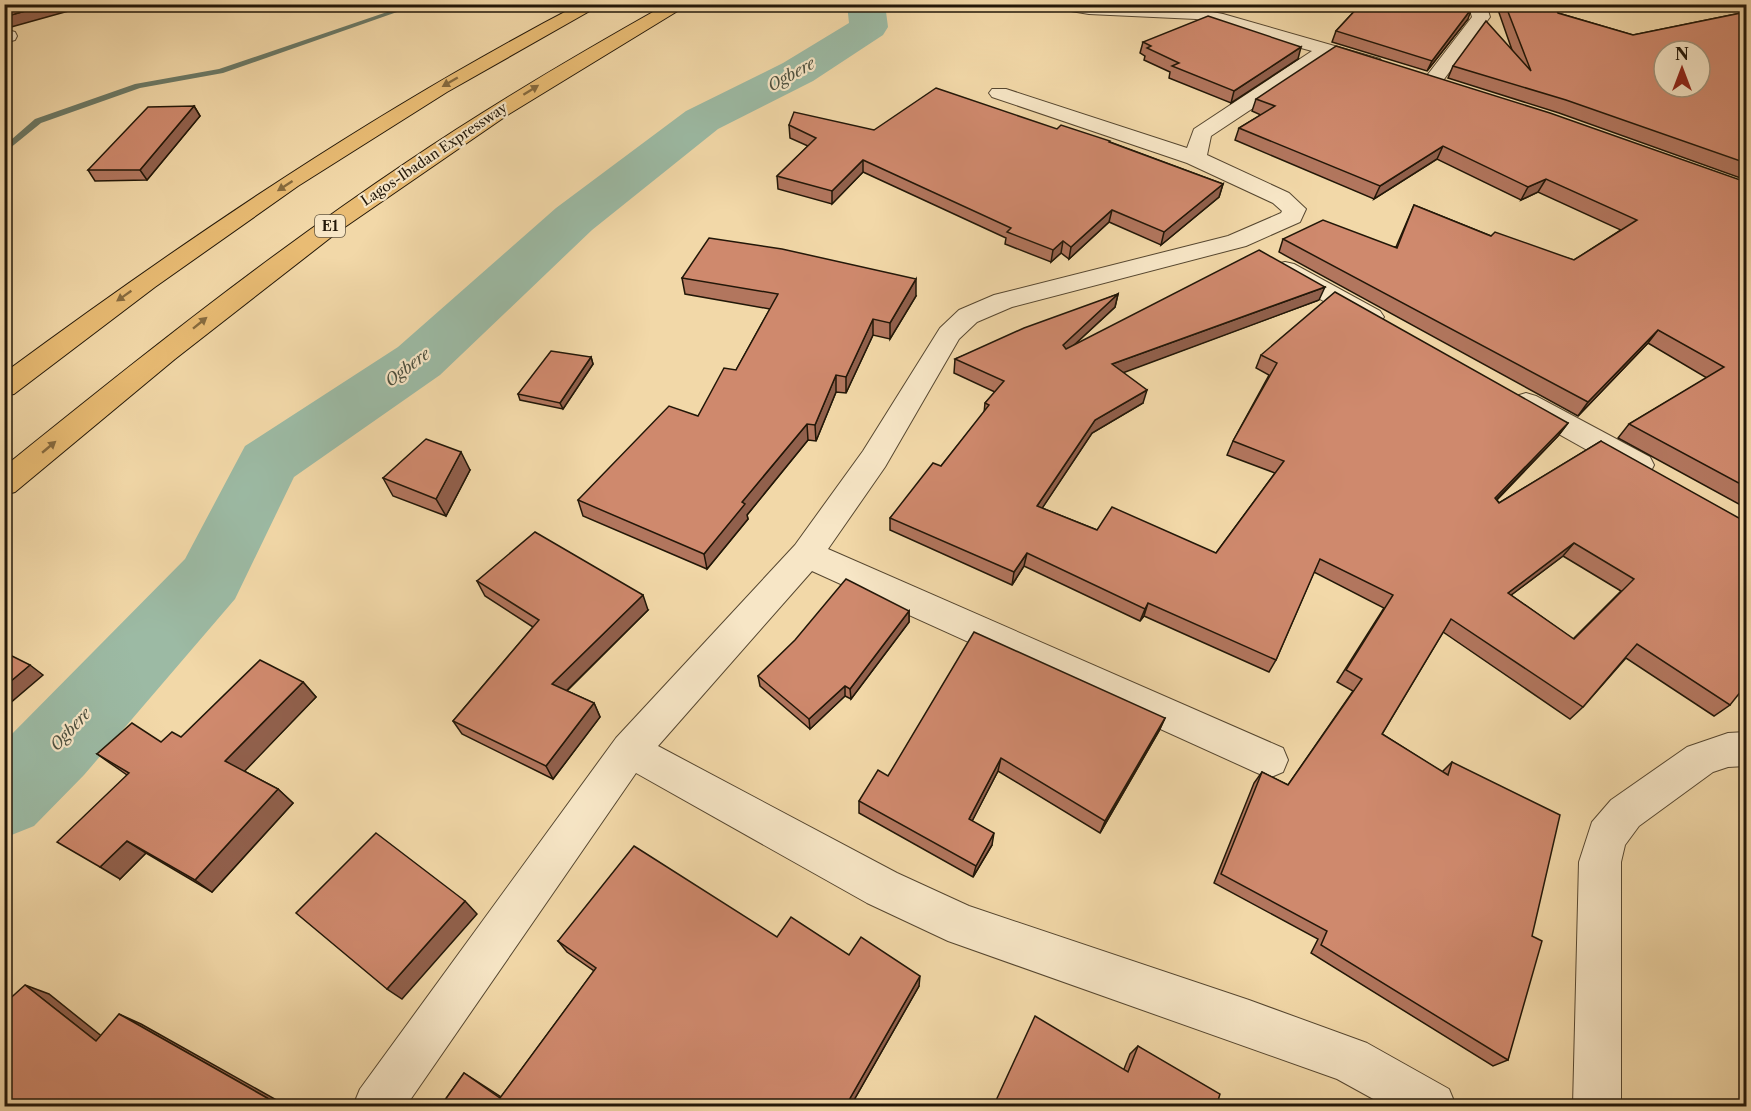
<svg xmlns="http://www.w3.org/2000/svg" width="1751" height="1111" font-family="'Libre Caslon Text',serif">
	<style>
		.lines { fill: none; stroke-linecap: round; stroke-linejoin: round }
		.stream { fill: #6b7966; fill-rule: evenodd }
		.river { fill: #9cbaa4; fill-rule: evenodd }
		.minor-casing { stroke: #564730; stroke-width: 2 }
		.motorway-casing { stroke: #221708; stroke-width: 2 }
		.minor { fill: #f7e6c6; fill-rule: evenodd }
		.motorway { fill: #e9bc74; fill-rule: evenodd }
		.wall { fill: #b2765e; stroke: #221708; stroke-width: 1.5; fill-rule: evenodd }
		.shaded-wall { fill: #91604c; stroke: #221708; stroke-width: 1.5 }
		.building { fill: #cf896d; stroke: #221708; stroke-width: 1.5; fill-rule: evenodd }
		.oneway { fill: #866a3e }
		.labels { text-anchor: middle; stroke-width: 4.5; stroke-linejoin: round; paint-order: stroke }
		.far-street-label { font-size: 14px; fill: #221708; stroke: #f7e6c6 }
		.shield { fill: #f7e6c6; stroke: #625541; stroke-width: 1.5 }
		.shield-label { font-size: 14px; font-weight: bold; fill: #221708 }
		.water-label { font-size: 16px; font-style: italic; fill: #4d503f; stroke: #f7e6c6 }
	</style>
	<rect width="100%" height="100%" fill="#f2d8a8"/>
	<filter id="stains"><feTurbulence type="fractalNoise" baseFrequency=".00333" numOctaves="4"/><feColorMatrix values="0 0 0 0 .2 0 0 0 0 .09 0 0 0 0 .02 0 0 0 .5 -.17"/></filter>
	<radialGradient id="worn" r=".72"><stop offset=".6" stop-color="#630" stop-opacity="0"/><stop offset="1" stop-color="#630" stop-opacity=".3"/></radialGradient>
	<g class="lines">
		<path class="stream" d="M401,4H409L397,12L223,73L140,88L41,123L4,153V146L35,119L135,84L219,69L393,10Z"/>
		<path class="river" d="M847,4H885L888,27L883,35L813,81L718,129L592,230L440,375L294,477L235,599L84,775L34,826L4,838V742L185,559L245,446L398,347L556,208L686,111L783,63L849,23Z"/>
		<defs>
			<g id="minor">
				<path d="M1051,4L1196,9L1223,14L1380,59L1383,63L1380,67L1373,69L1330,57L1211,136L1207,155L1289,193L1306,209L1300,222L1246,246L1012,307L977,322L959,339L885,467L828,549L1283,748L1288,760L1283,772L1269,778L1255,772L812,571L658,746L897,873L969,906L1249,1000L1367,1043L1449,1089L1456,1106H1386L1337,1079L948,941L867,903L636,773L406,1106H353L360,1089L616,738L795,545L863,451L940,328L959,310L994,295L1228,236L1281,213L1282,211L1273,203L1187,163L992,97L989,93L992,89H1006L1187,148L1194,129L1312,51L1196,19L1089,14L1053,8Z"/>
				<path d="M1468,4H1486L1490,17L1439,86H1425L1422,82L1472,17Z"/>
				<path d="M8,30L15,32L17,36L15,40L4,43V31Z"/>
				<path d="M1285,262L1294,264L1380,311L1384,317L1380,323L1371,325L1362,323L1276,274L1273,269L1276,264Z"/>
				<path d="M1526,393L1536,396L1650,457L1654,465L1650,473L1639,476L1628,473L1516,410L1512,403L1516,396Z"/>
				<path d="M1746,732V766L1728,767L1713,772L1639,826L1625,845L1621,862V1106H1573L1579,862L1592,822L1611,800L1687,747L1728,733Z"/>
			</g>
			<g id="motorway">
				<path d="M580,4H602L447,92L298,186L155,287L14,394L4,396V373C189,237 376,110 580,4Z"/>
				<path d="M667,4H689L509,114L339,231L175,359L15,492L4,495V467C135,361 267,256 407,162C491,105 578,54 667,4Z"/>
			</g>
		</defs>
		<use href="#minor" class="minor-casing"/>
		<use href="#motorway" class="motorway-casing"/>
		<use href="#minor" class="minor"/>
		<use href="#motorway" class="motorway"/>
	</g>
	<g class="wall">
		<path d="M1358,4H1469L1468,19L1427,71L1332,42L1336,31L1360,5Z"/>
		<path d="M1496,4H1553L1558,13L1633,35L1746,12V180L1559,113L1448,78L1453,66L1512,50Z"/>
		<path d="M1143,42L1298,59L1231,103L1169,78L1170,72L1144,60L1145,56L1140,53Z"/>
		<path d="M1256,99L1746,182V508L1618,438L1629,424L1707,378L1648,343L1578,416L1279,252L1283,239L1396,247L1414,205L1491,236L1574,260L1621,230L1538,192L1521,200L1437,159L1374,199L1235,140L1239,128L1261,115L1252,111Z"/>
		<path d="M194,106L200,116L147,180L95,181L88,170Z"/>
		<path d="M789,125L874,130L1057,129L1110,142L1223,184L1219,197L1161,245L1109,222L1069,259L1061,253L1051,262L1005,244L1006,238L863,172L832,204L778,189L777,176L808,146L790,138Z"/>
		<path d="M682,278L916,296L890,339L873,335L846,393L836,392L816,441L808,440L747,515L748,519L707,569L583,516L578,500L698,416L736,370L770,309L685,294Z"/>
		<path d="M1118,294L1115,307L1074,345L1319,300L1123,372L1143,403L1092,433L1042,508L1097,530L1216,553L1275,473L1227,455L1233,441L1269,375L1256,368L1261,355L1568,423L1558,436L1497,500L1499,503L1601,441L1730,705L1714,716L1626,658L1583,707L1570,719L1443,632L1382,734L1442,772L1452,762L1532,936L1508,1060L1493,1066L1311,953L1318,939L1214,883L1254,783L1262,772L1288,785L1353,691L1337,682L1384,608L1314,572L1276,660L1269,672L1144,616L1140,621L1024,566L1012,585L890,530V518L941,466L984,413L985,403L995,392L954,373L955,359ZM1563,556L1621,591L1573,639L1511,595Z"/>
		<path d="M591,357L593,364L563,409L520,400L518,394Z"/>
		<path d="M470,470L446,516L393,496L383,478Z"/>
		<path d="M477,581L648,610L567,691L594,703L600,717L553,779L462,734L453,721L533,627L485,596Z"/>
		<path d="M909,611V622L851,699L845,696L810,729L760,686L758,676Z"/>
		<path d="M303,682L316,697L244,771L278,789L293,803L212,892L146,853L120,879L127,775L97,754L161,742L181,737Z"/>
		<path d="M1165,718L1159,731L1100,833L998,771L972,821L992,845L973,877L859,813V801L888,776Z"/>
		<path d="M777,937L849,955L919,986L850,1107H440L464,1073L501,1097L594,971L567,952L558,941Z"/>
		<path d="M1138,1046L1216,1107H993L1124,1069L1130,1054Z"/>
	</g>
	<g class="shaded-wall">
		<path d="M50,4L90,5L4,29V17Z"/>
		<path d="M1472,8L1468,19L1427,71L1432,61Z"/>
		<path d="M1301,47L1298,59L1231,103L1234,91Z"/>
		<path d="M194,106L200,116L147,180L140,170Z"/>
		<path d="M1443,146L1437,159L1374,199L1380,186Z"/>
		<path d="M863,160V172L832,204V191Z"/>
		<path d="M1546,179L1538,192L1521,200L1528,187Z"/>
		<path d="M1223,184L1219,197L1161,245L1164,232Z"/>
		<path d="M1112,210L1109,222L1069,259L1071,247Z"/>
		<path d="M1063,241L1061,253L1051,262L1053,250Z"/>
		<path d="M916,279V296L890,339V323Z"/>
		<path d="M1325,287L1319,300L1109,378L1112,364Z"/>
		<path d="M1118,294L1115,307L1060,358L1063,345Z"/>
		<path d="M873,319V335L846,393V377Z"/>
		<path d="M1658,330L1648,343L1578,416L1588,402Z"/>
		<path d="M591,357L593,364L563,409L560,403Z"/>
		<path d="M836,375V392L816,441L815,425Z"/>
		<path d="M1147,390L1143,403L1092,433L1035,519L1037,506L1095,420Z"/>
		<path d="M1568,423L1558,436L1485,511L1495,498Z"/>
		<path d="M807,424L808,440L747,515L748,519L707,569L704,554L742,502Z"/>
		<path d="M461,452L470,470L446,516L436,499Z"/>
		<path d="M1574,543L1563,556L1498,605L1508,593Z"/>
		<path d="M1027,553L1024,566L1012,585L1014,572Z"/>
		<path d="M643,595L648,610L559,698L552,684Z"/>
		<path d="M1148,603L1144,616L1140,621L1145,609Z"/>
		<path d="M909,611V622L851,699L850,689Z"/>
		<path d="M30,665L43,675L9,704L4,701V687Z"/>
		<path d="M303,682L316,697L241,775L225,761Z"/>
		<path d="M845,686V696L810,729L809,719Z"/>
		<path d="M594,703L600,717L553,779L546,766Z"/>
		<path d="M1165,718L1159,731L1100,833L1105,821Z"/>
		<path d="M1001,758L998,771L967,831L969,819Z"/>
		<path d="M278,789L293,803L212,892L195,880Z"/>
		<path d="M994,833L992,845L973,877L976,866Z"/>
		<path d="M127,841L146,853L120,879L100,867Z"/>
		<path d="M465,901L477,914L402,999L387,989Z"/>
		<path d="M920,976L919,986L850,1107H845Z"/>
		<path d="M25,985L49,994L119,1050L96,1041Z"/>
		<path d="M119,1014L141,1024L289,1107H283Z"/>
	</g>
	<g class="building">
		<path d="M4,4H50L4,17Z"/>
		<path d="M1361,4H1469L1472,8L1432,61L1336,31Z"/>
		<path d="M1505,4H1553L1558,13L1633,35L1746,12V163L1566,100L1453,66L1486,21L1531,71ZM1664,51H1700V87H1664Z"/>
		<path d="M1208,16L1301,47L1234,91L1172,66L1179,63L1147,48L1151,46L1143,42Z"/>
		<path d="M1336,46L1550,113L1746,182V487L1629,424L1724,367L1658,330L1588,402L1283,239L1323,220L1397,248L1414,205L1491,236L1495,232L1574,260L1637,220L1546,179L1528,187L1443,146L1380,186L1239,128L1275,106L1256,99Z"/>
		<path d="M936,88L1057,129L1061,125L1110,141L1109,142L1223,184L1164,232L1112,210L1071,247L1063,241L1053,250L1007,232L1011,228L863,160L832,191L777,176L816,138L789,125L794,112L874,130Z"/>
		<path d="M194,106L140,170H88L148,107Z"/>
		<path d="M709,238L782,249L916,279L890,323L873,319L846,377L836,375L815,425L807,424L742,502L745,504L704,554L578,500L669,406L698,416L724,368L736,370L778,294L682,278Z"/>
		<path d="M1259,250L1325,287L1112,364L1147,390L1095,420L1037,506L1097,530L1112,507L1216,553L1284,461L1233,441L1277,363L1261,355L1335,292L1568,423L1495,498L1499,503L1601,441L1746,522V685L1730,705L1637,644L1583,707L1451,619L1382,734L1448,775L1452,762L1560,815L1532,936L1542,941L1508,1060L1321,945L1327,931L1221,874L1262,772L1288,785L1362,679L1346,670L1393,595L1320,559L1276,660L1148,603L1145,609L1027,553L1014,572L890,518L933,463L941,466L989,405L985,403L1004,381L955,359L1024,328L1118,294L1063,345L1066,349ZM1574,543L1634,579L1574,639L1508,593Z"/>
		<path d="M551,351L591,357L560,403L518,394Z"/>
		<path d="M426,439L461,452L436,499L383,478Z"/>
		<path d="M535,532L643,595L552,684L594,703L546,766L453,721L539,620L477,581Z"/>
		<path d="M846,579L909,611L850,689L845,686L809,719L758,676L795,640Z"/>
		<path d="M974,632L1165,718L1105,821L1001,758L969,819L994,833L976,866L859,801L878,770L888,776Z"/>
		<path d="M4,652L30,665L4,687Z"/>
		<path d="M260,660L303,682L225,761L278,789L195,880L127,841L100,867L57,842L129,773L97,754L132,723L161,742L172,732L181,737Z"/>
		<path d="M376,833L465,901L387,989L296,913Z"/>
		<path d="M634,846L777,937L791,917L849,955L861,937L920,976L845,1107H583L578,1103L576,1107H440L464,1073L500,1098L596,968L558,941Z"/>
		<path d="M25,985L96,1041L119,1014L283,1107H4V1004Z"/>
		<path d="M1035,1016L1128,1072L1138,1046L1220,1094L1216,1107H993Z"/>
	</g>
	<defs><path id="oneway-solid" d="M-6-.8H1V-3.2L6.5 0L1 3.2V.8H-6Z" transform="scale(1.5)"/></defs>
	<g class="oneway">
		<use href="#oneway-solid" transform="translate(450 82) rotate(150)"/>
		<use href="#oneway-solid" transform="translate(531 90) rotate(-32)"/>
		<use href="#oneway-solid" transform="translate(285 186) rotate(147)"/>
		<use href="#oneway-solid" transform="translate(124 296) rotate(145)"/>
		<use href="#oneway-solid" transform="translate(200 323) rotate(-39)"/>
		<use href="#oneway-solid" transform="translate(49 447) rotate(-40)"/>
	</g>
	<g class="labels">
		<g class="far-street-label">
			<text transform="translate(434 154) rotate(-34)" y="5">Lagos-Ibadan Expressway</text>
		</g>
		<rect class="shield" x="315" y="215" width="30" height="22" rx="4.5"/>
		<g class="shield-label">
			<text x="330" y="231">E1</text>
		</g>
		<g class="water-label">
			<text transform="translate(791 74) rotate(-29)" y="6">Ogbere</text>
			<text transform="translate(407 367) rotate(-37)" y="6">Ogbere</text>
			<text transform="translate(70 729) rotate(-47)" y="6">Ogbere</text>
		</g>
	</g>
	<rect width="1751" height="1111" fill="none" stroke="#f2d8a8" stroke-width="24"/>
	<rect x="6" y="6" width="1739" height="1099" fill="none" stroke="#221708" stroke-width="3"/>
	<rect x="12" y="12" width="1727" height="1087" fill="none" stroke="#221708" stroke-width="1.5"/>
	<g transform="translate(1682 69)"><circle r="28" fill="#f7e6c6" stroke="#a2937a" stroke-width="1.5"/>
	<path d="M0-4.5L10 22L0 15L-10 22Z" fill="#8f2418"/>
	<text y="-9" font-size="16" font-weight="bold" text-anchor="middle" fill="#221708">N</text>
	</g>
	<rect width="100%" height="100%" filter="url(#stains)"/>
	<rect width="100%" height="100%" fill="url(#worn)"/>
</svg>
